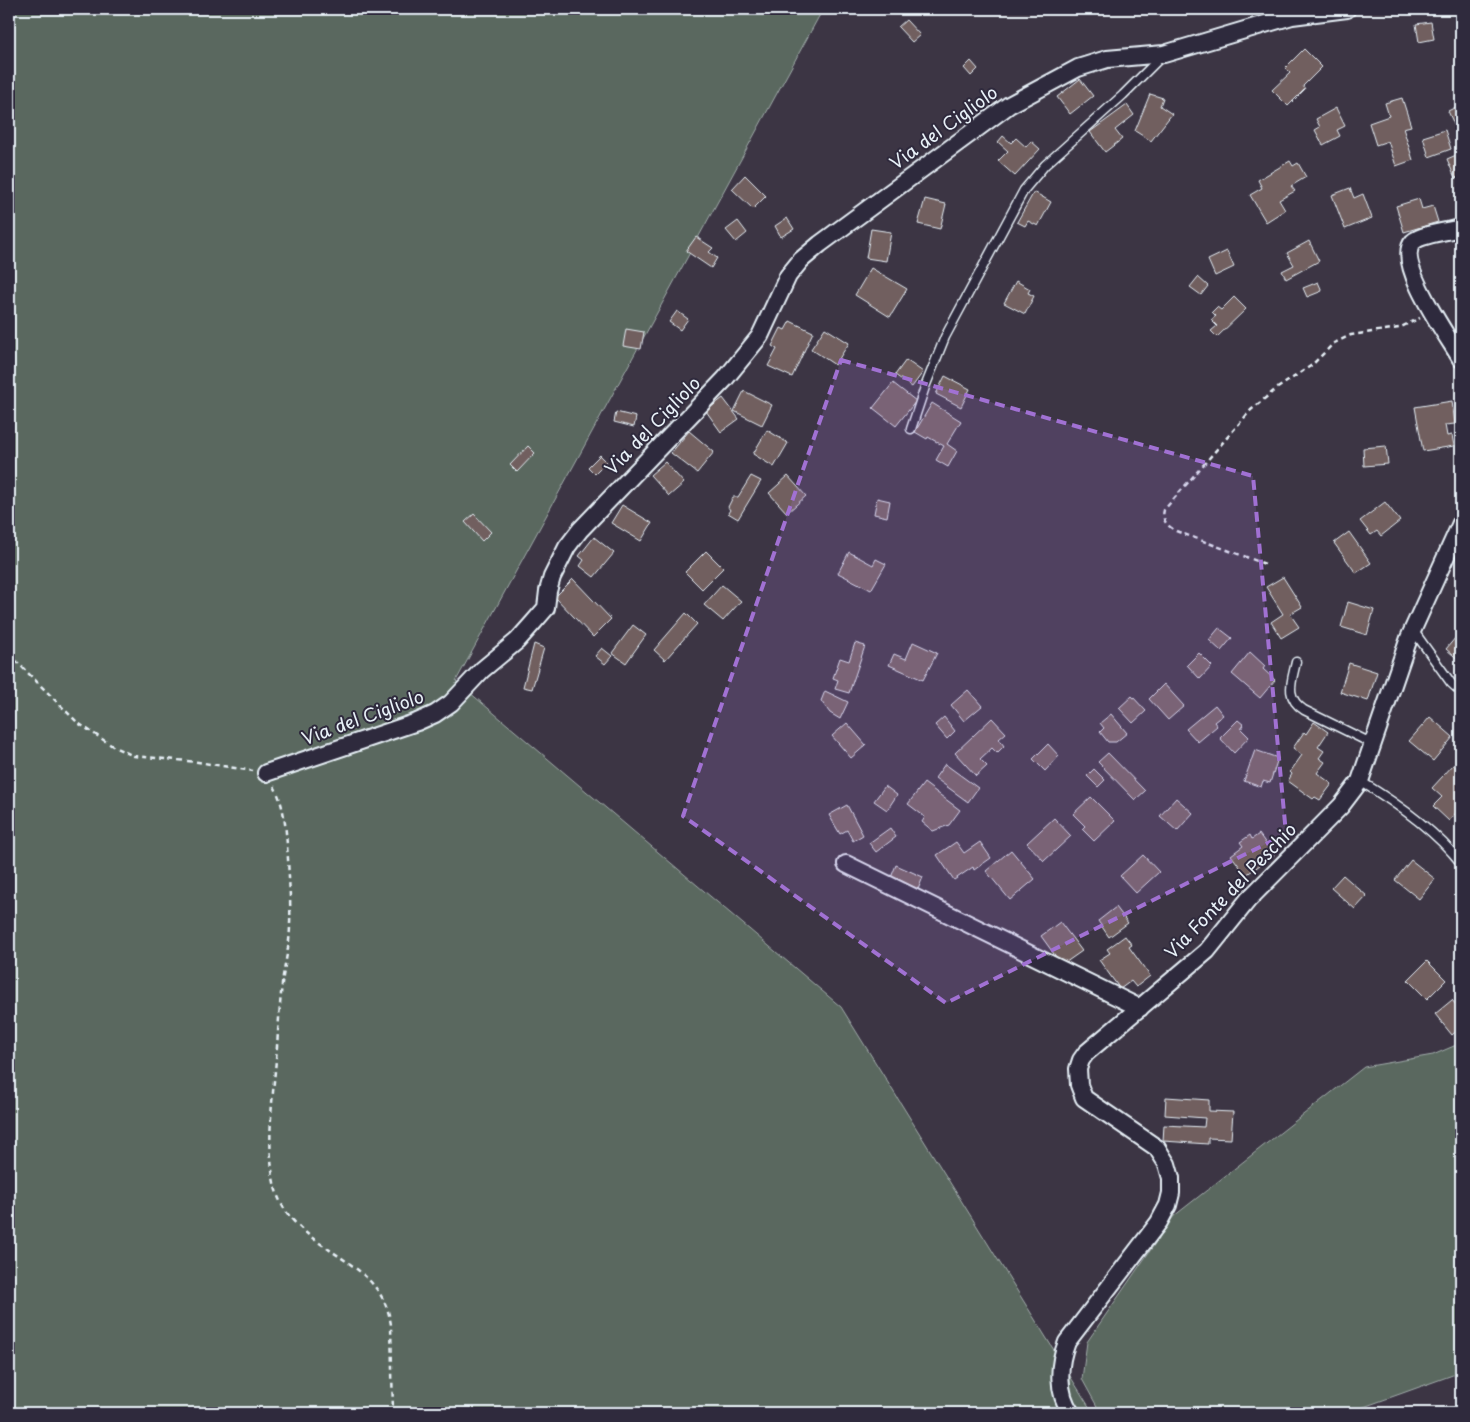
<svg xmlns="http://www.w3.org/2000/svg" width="1470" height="1422" font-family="'Playpen Sans',sans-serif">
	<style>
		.green { fill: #5a685e; stroke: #a1acab }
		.building { fill: #715f5e; stroke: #e8f1f8 }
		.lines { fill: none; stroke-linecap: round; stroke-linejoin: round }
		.lane-casing { stroke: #e8f1f8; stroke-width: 11 }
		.street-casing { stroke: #e8f1f8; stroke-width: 20 }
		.path { stroke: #e8f1f8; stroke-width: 2.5; stroke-dasharray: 5 4; stroke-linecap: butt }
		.lane { stroke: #2f2a3d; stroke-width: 8 }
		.street { stroke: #2f2a3d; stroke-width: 16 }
		.marked { fill: #a171d3; fill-opacity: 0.2; stroke: #a171d3; stroke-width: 4; stroke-dasharray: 10 6; stroke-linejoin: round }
		.labels { text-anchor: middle; stroke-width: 4; stroke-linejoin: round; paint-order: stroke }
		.street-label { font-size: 18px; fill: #e8f1f8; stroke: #2f2a3d }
	</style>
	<rect width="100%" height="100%" fill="#3c3544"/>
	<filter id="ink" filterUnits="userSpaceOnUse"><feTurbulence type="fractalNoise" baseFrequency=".02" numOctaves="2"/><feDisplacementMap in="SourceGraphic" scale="10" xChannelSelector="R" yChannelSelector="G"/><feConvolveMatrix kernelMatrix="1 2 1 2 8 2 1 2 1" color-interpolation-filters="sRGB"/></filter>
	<g filter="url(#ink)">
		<g class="green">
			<path d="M9,9H823L456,681L841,1007L1093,1413H9Z"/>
			<path d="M1461,1043V1372L1347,1413H1103L1099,1410L1082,1379L1087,1342L1174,1216L1364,1067L1433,1055Z"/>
		</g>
		<g class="building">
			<path d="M906,20L920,35L912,42L898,27Z"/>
			<path d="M1431,22L1434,39L1419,42L1416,24Z"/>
			<path d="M1304,49L1322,67L1303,86L1305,89L1288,106L1272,90L1290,73L1285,68Z"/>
			<path d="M971,61L978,69L971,76L964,68Z"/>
			<path d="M1080,79L1093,96L1070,114L1057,97Z"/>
			<path d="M1150,94L1163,98L1160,106L1172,114L1151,141L1135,131Z"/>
			<path d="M1402,98L1411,126L1403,128L1413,160L1396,166L1388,141L1376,145L1369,123L1389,116L1385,103Z"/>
			<path d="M1127,105L1134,115L1115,130L1122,139L1105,152L1090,132Z"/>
			<path d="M1460,105L1461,108V132L1458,133L1448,111Z"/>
			<path d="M1336,108L1345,126L1337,130L1340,136L1323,145L1315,130L1320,127L1316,119Z"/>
			<path d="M1445,130L1451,149L1429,157L1423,137Z"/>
			<path d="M1003,136L1011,143L1016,138L1026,147L1031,141L1040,149L1015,176L998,161L1008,151L998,142Z"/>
			<path d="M1461,153V176L1455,178L1447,159Z"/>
			<path d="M1290,161L1293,166L1298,163L1306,177L1291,186L1295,191L1279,200L1285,210L1266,222L1250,195L1262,188L1258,180Z"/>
			<path d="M745,175L766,196L753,209L732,189Z"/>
			<path d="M1350,188L1354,198L1363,194L1372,218L1345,229L1332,195Z"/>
			<path d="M1034,192L1051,202L1038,226L1028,221L1025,226L1017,222Z"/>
			<path d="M925,199L946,204L940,229L918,224Z"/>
			<path d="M1419,199L1422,209L1433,206L1438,222L1404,232L1396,206Z"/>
			<path d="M787,218L794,229L781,237L775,226Z"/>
			<path d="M738,221L747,233L736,242L726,230Z"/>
			<path d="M871,229L891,232L886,261L866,258Z"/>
			<path d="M696,237L713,248L709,252L717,258L711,268L686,251Z"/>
			<path d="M1309,241L1319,261L1286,279L1282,271L1294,265L1287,253Z"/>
			<path d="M1227,251L1234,267L1215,276L1208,260Z"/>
			<path d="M871,268L907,289L890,317L855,295Z"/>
			<path d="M1198,277L1208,286L1201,295L1190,287Z"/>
			<path d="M1016,281L1030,289L1028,293L1034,296L1025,314L1004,303Z"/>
			<path d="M1318,282L1322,291L1307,297L1303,288Z"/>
			<path d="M1234,297L1246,309L1217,337L1211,331L1217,326L1211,320L1216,316L1212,312L1217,307L1221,310Z"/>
			<path d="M677,311L688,319L680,330L669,322Z"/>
			<path d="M790,321L813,332L792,377L768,366L777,349L772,346L781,328L785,330Z"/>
			<path d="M825,328L849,343L835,365L811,349Z"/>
			<path d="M626,329L644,332L641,349L623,346Z"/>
			<path d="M906,360L923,372L912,387L895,375Z"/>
			<path d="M945,376L970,389L961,407L936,394Z"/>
			<path d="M893,383L916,401L896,426L873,408Z"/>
			<path d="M744,391L772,405L762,425L734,411Z"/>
			<path d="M723,398L739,419L721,432L706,411Z"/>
			<path d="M1452,401L1455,424L1445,425L1447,436L1452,435L1454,446L1423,451L1415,407Z"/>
			<path d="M932,403L961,421L947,444L957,451L948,467L936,460L944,446L928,437L927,439L915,432Z"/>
			<path d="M616,412L636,417L634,427L614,422Z"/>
			<path d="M767,430L788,443L774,467L753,454Z"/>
			<path d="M689,431L714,452L697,473L671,453Z"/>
			<path d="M528,446L535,453L517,472L510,465Z"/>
			<path d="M1386,446L1388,464L1364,466L1363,448Z"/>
			<path d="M600,455L607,462L595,474L588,467Z"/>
			<path d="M665,462L684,483L669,496L650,475Z"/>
			<path d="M751,476L761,481L738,519L728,513L730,510L728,507L733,497H738Z"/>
			<path d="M788,476L806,496L787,513L769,493Z"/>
			<path d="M877,498L890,501L887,517L874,514Z"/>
			<path d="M1385,502L1400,521L1381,536L1377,531L1371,535L1360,521Z"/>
			<path d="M622,505L652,523L641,541L611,523Z"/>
			<path d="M474,514L491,532L482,541L465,522Z"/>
			<path d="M1349,532L1371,563L1356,573L1334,543Z"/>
			<path d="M594,537L614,553L594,577L580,566L584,560L579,556Z"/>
			<path d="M706,551L723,568L702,589L685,572Z"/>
			<path d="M849,552L873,565L876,559L886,564L871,590L838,573Z"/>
			<path d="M1283,577L1302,607L1290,614L1299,627L1281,638L1271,622L1283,614L1266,587Z"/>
			<path d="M573,579L611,619L593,637L555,597Z"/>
			<path d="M722,585L741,601L723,621L704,605Z"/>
			<path d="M1348,602L1374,610L1367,635L1341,627Z"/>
			<path d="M686,613L697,624L665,660L654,650Z"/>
			<path d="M633,625L646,635L626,663L612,653Z"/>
			<path d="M1219,628L1232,638L1221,651L1209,640Z"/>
			<path d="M1461,631V662L1446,649Z"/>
			<path d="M913,642L937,653L923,680L889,665L894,654L906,659Z"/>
			<path d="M855,643L865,646L849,693L835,689L838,680L833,678L840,658L849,661Z"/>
			<path d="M534,644L544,648L532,689L523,687Z"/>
			<path d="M602,648L612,656L605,664L595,656Z"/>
			<path d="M1250,652L1265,666L1263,669L1275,680L1260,698L1232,674Z"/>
			<path d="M1199,653L1212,666L1200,679L1187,665Z"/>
			<path d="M1349,663L1377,672L1368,701L1340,692Z"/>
			<path d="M1164,684L1184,706L1168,720L1149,699Z"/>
			<path d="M968,690L982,706L964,721L951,705Z"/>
			<path d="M825,691L848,702L840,719L830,713L821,701Z"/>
			<path d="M1132,696L1146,711L1133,723L1119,708Z"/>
			<path d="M1215,705L1223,715L1214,722L1217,726L1198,742L1186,729Z"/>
			<path d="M1111,714L1127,733L1116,742H1108L1100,732L1104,728L1100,723Z"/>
			<path d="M944,717L955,731L947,739L935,725Z"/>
			<path d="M1430,717L1453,737L1433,761L1409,741Z"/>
			<path d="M992,718L1006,733L999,739L1004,746L997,753L992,748L980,759L987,766L976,776L955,753Z"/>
			<path d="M1238,720L1244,725L1241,729L1249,737L1234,753L1220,738Z"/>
			<path d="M1314,722L1328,732L1318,747L1324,751L1319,758L1325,762L1317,773L1332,784L1320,800L1315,797L1313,799L1288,781L1292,774L1290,772L1302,755L1293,748L1304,732L1306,734Z"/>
			<path d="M847,723L866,745L851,758L832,736Z"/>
			<path d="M1048,744L1059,756L1045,771L1033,759Z"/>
			<path d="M1255,750L1278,758L1270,783L1263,781L1261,787L1244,781Z"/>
			<path d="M1108,753L1145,791L1135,800L1098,762Z"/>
			<path d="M945,764L978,788L968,802L935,778Z"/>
			<path d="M1454,764L1461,770V807L1449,821L1433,806L1442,797L1432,788Z"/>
			<path d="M1094,769L1105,780L1098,787L1087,776Z"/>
			<path d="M924,783L960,810L949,825L933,831L922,822L925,817L908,804Z"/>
			<path d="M885,786L897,795L887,810L874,801Z"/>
			<path d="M1091,797L1115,821L1094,841L1082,829L1085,826L1073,814Z"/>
			<path d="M1176,798L1193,813L1177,831L1160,816Z"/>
			<path d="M847,805L863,835L853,841L847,830L840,834L829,815Z"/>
			<path d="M1054,818L1071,836L1044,861L1027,843Z"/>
			<path d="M890,828L896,837L876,852L869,843Z"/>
			<path d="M1259,834L1274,855L1246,875L1231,855L1243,846L1240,842L1250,835L1252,839Z"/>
			<path d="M956,842L964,853L980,842L991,858L974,870L973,867L954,880L937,855Z"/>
			<path d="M1011,850L1035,879L1010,900L986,871Z"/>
			<path d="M1143,855L1159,872L1136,893L1120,876Z"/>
			<path d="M1411,860L1435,879L1419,899L1395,880Z"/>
			<path d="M896,865L923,877L917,892L890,880Z"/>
			<path d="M1343,875L1367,896L1355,909L1331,888Z"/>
			<path d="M1116,907L1128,923L1109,937L1098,921Z"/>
			<path d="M1060,922L1082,951L1062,965L1041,936Z"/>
			<path d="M1125,936L1132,945L1129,947L1150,976L1136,987L1131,981L1120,989L1099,960L1110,953L1107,949Z"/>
			<path d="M1427,961L1446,980L1427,999L1408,980Z"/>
			<path d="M1452,1000L1461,1011V1027L1452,1035L1435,1014Z"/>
			<path d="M1166,1097L1209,1100V1111L1233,1112L1231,1139L1208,1138V1144L1163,1141L1164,1125L1204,1127L1205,1118L1165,1115Z"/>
		</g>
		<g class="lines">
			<defs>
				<g id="lane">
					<path d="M911,429L925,387L945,337L1024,190L1045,165L1123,95L1161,57"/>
					<path d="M1413,630L1451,683L1461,692"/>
					<path d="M1296,662C1292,681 1284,697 1304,710L1373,744"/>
					<path d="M1360,781C1395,802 1435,830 1461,863"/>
				</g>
				<g id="street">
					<path d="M1461,228C1450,231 1421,234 1413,242C1394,262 1449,338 1461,359"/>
					<path d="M266,773L417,722L435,714L451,703L482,670L517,641L533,623L546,608L548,591L552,577L567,547L580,530L725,379L760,336L788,276L801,260L820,244L1009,105L1078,68L1107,59L1164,54L1292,16L1347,9"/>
					<path d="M846,864L1140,1008"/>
					<path d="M1071,1413C1057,1393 1058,1365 1067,1342L1159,1222L1168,1205L1171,1193V1178L1167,1164L1157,1148L1084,1098L1079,1085L1078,1069L1081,1060L1086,1053L1207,951L1248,900L1341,806L1360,781L1409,638L1461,523"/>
				</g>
			</defs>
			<use href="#lane" class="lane-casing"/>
			<use href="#street" class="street-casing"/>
			<g class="path">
				<path d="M1265,564L1176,531C1168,526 1161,521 1164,510L1251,410L1276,389L1312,365L1334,343L1351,335L1399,328L1420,318"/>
				<path d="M9,654L78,723L114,747L134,756L198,762L253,771"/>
				<path d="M274,786C286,808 286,835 288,859C289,881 291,902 290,924C290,942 286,959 283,976C279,1007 278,1039 275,1071C272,1103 268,1136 272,1169C273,1181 276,1194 282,1205C310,1255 382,1260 391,1325L393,1413"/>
			</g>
			<use href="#lane" class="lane"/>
			<use href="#street" class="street"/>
		</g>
	</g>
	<path class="marked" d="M841,360L1253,476L1286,834L946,1003L683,816Z"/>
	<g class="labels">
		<g class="street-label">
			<text transform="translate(944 128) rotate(-36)" y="6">Via del Cigliolo</text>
			<text transform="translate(653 426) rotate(-46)" y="6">Via del Cigliolo</text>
			<text transform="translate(363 718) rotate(-20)" y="6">Via del Cigliolo</text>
			<text transform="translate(1231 891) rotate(-46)" y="6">Via Fonte del Peschio</text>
		</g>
	</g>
	<rect width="1470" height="1422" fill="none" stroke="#2f2a3d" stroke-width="30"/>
	<rect x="15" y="15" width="1440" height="1392" fill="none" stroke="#e8f1f8" stroke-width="2" filter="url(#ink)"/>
</svg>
